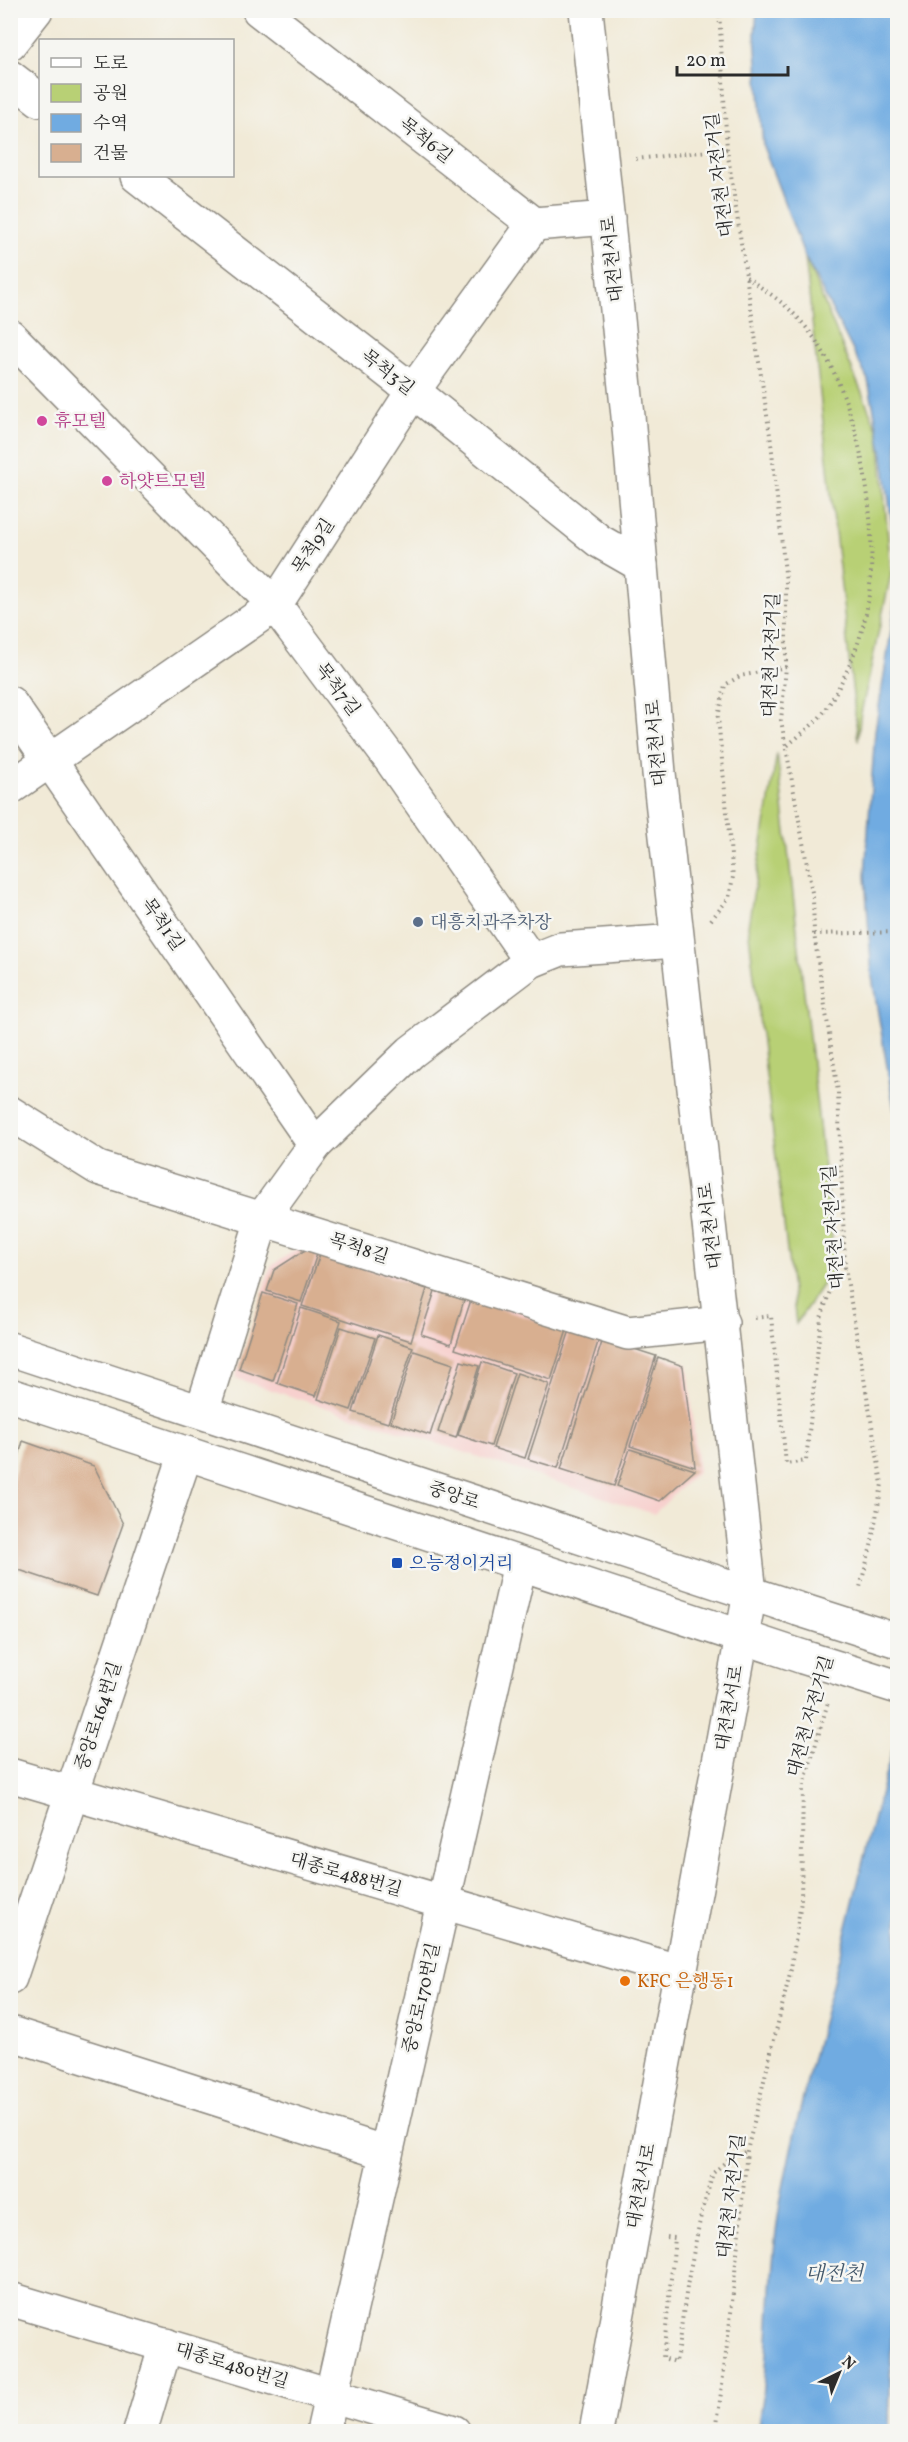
<svg xmlns="http://www.w3.org/2000/svg" width="908" height="2442" font-family="Vollkorn,'Noto Serif KR',serif">
	<style>
		.built { fill: #f7d0ce }
		.green { fill: #b8d075; stroke: #727e50; stroke-width: 1.5 }
		.water { fill: #70abe1; stroke: #4e6b86; stroke-width: 1.5 }
		.building { fill: #d8af90 }
		.lines { fill: none; stroke-linecap: round; stroke-linejoin: round }
		.street-casing { stroke: #8e8a81; stroke-width: 36 }
		.secondary-casing { stroke: #8e8a81; stroke-width: 36 }
		.path { stroke: #8e8a81; stroke-width: 4; stroke-dasharray: 1.5 4.5; stroke-linecap: butt }
		.street { stroke: #fff; stroke-width: 33 }
		.secondary { stroke: #fff; stroke-width: 33 }
		.secondary-bridge-casing { stroke: #8e8a81; stroke-width: 36; stroke-linecap: butt }
		.secondary-bridge { stroke: #fff; stroke-width: 33 }
		.hotel-dot { fill: #d1479c; stroke: #f6f6f2; stroke-width: 2 }
		.service-dot { fill: #5c6f8a; stroke: #f6f6f2; stroke-width: 2 }
		.transit-dot { fill: #1a4fb4; stroke: #f6f6f2; stroke-width: 2 }
		.food-dot { fill: #e8710a; stroke: #f6f6f2; stroke-width: 2 }
		.labels { text-anchor: middle; stroke-width: 5; stroke-linejoin: round; paint-order: stroke }
		.street-label { font-size: 18px; fill: #2b2b2b; stroke: #f6f6f2 }
		.hotel-label { font-size: 18px; fill: #b23c85; stroke: #f6f6f2; text-anchor: start }
		.service-label { font-size: 18px; fill: #4e5e75; stroke: #f6f6f2; text-anchor: start }
		.transit-label { font-size: 18px; fill: #164399; stroke: #f6f6f2; text-anchor: start }
		.food-label { font-size: 18px; fill: #c56008; stroke: #f6f6f2; text-anchor: start }
		.water-label { font-size: 20px; font-style: italic; fill: #43586b; stroke: #f6f6f2 }
	</style>
	<rect width="100%" height="100%" fill="#f6f6f2"/>
	<filter id="ink" filterUnits="userSpaceOnUse"><feTurbulence type="fractalNoise" baseFrequency=".0167" numOctaves="2"/><feDisplacementMap in="SourceGraphic" scale="12" xChannelSelector="R" yChannelSelector="G"/><feConvolveMatrix kernelMatrix="1 2 1 2 8 2 1 2 1" color-interpolation-filters="sRGB"/></filter>
	<filter id="wash" filterUnits="userSpaceOnUse"><feTurbulence type="fractalNoise" baseFrequency=".008" numOctaves="4" result="noise"/><feDisplacementMap in="SourceGraphic" scale="24" xChannelSelector="R" yChannelSelector="G"/><feGaussianBlur stdDeviation="1.35" result="paint"/><feColorMatrix in="noise" values="0 0 0 0 0 0 0 0 0 0 0 0 0 0 0 0 0 1.4 0 .05"/><feComposite in="paint" operator="in"/></filter>
	<g filter="url(#wash)">
		<rect width="100%" height="100%" fill="#f1ead7"/>
		<path class="built" d="M309,1241L688,1365L698,1471L654,1514L235,1378L271,1266Z"/>
		<g class="green">
			<path d="M805,257L879,434L891,574L860,718L858,741Z"/>
			<path d="M777,753L835,1266L796,1324L748,926Z"/>
		</g>
		<g class="water">
			<path d="M757,11H897V1126L872,977L865,875L875,731L894,613L897,559L882,451L868,380L805,257L763,146L755,35Z"/>
			<path d="M897,1736L898,2278L892,2308L889,2431H758C772,2352 767,2272 782,2193C798,2110 821,2028 842,1946C860,1876 875,1805 897,1736Z"/>
		</g>
		<g id="blocks">
			<g class="building">
				<path d="M305,1250L317,1254L301,1302L267,1291L274,1270Z"/>
				<path d="M320,1254L427,1289L411,1341L302,1306Z"/>
				<path d="M435,1291L464,1300L451,1344L421,1334Z"/>
				<path d="M263,1293L298,1304L273,1381L239,1369Z"/>
				<path d="M471,1300L567,1330L551,1380L455,1349Z"/>
				<path d="M301,1308L341,1321L316,1396L277,1383Z"/>
				<path d="M341,1327L375,1338L351,1410L318,1399Z"/>
				<path d="M570,1330L599,1339L558,1468L528,1459Z"/>
				<path d="M378,1335L413,1347L388,1423L353,1412Z"/>
				<path d="M603,1339L656,1356L614,1486L561,1469Z"/>
				<path d="M414,1351L453,1364L430,1435L391,1422Z"/>
				<path d="M658,1357L683,1366L695,1467L630,1446Z"/>
				<path d="M461,1361L479,1366L456,1438L438,1432Z"/>
				<path d="M482,1362L514,1373L491,1446L458,1435Z"/>
				<path d="M517,1373L549,1384L525,1458L493,1448Z"/>
				<path d="M23,1441L94,1466L123,1524L97,1596L10,1567V1488Z"/>
				<path d="M630,1449L695,1470L660,1501L617,1486Z"/>
			</g>
		</g>
	</g>
	<g filter="url(#ink)">
		<use href="#blocks" fill-opacity="0" stroke="#8e8a81" stroke-width="1.5"/>
		<g class="lines">
			<defs>
				<g id="street">
					<path d="M259,10L534,224L608,218"/>
					<path d="M586,10L628,416L659,773L750,1593L596,2432"/>
					<path d="M10,43L36,10"/>
					<path d="M10,77L40,100"/>
					<path d="M137,176L413,391L599,541L641,565"/>
					<path d="M10,336L275,605L391,760L531,961"/>
					<path d="M10,703L315,1145"/>
					<path d="M10,788L275,605L413,391L534,224"/>
					<path d="M10,1113L98,1168L628,1333L722,1323"/>
					<path d="M202,1411L263,1217L315,1145L411,1052L531,961L561,949L677,941"/>
					<path d="M10,1775L681,1972"/>
					<path d="M10,1978L186,1453"/>
					<path d="M10,2033L386,2153"/>
					<path d="M10,2299L454,2432"/>
					<path d="M140,2432L166,2345"/>
					<path d="M323,2432L520,1564"/>
				</g>
				<g id="secondary">
					<path d="M10,1349L798,1609"/>
					<path d="M10,1395L803,1657"/>
				</g>
			</defs>
			<use href="#street" class="street-casing"/>
			<use href="#secondary" class="secondary-casing"/>
			<g class="path">
				<path d="M719,10L727,149L771,442L786,582V667L781,720L813,898L814,934L838,1092L845,1267L882,1484L871,1546L859,1591"/>
				<path d="M636,159L727,149"/>
				<path d="M746,277C763,289 781,300 796,316C859,380 882,523 867,608C861,643 845,679 826,709C817,723 799,735 786,747"/>
				<path d="M711,920L729,898L733,877L718,717L725,685L740,676L786,667"/>
				<path d="M814,934L898,932"/>
				<path d="M755,1318L771,1316L786,1464L806,1461L821,1318L831,1288L845,1268"/>
				<path d="M667,2237L675,2238L663,2358L676,2362L688,2280L701,2215L713,2173L730,2158L747,2151"/>
				<path d="M716,2432L731,2313L747,2151L791,1969L801,1901L803,1788L828,1702"/>
			</g>
			<use href="#street" class="street"/>
			<use href="#secondary" class="secondary"/>
			<defs>
				<g id="secondary-bridge">
					<path d="M798,1609L898,1641"/>
					<path d="M803,1657L898,1687"/>
				</g>
			</defs>
			<use href="#secondary-bridge" class="secondary-bridge-casing"/>
			<use href="#secondary-bridge" class="secondary-bridge"/>
		</g>
	</g>
	<g class="hotel-dot">
		<circle cx="42" cy="421" r="6"/>
		<circle cx="107" cy="481" r="6"/>
	</g>
	<circle class="service-dot" cx="418" cy="922" r="6"/>
	<rect class="transit-dot" x="391" y="1557" width="12" height="12" rx="3"/>
	<circle class="food-dot" cx="625" cy="1981" r="6"/>
	<g class="labels">
		<g class="street-label">
			<text transform="translate(426 140) rotate(38)" y="6">목척6길</text>
			<text transform="translate(719 175) rotate(-97)" y="6">대전천 자전거길</text>
			<text transform="translate(612 259) rotate(-96)" y="6">대전천서로</text>
			<text transform="translate(388 372) rotate(38)" y="6">목척3길</text>
			<text transform="translate(313 546) rotate(-57)" y="6">목척9길</text>
			<text transform="translate(771 655) rotate(-88)" y="6">대전천 자전거길</text>
			<text transform="translate(338 689) rotate(53)" y="6">목척7길</text>
			<text transform="translate(656 743) rotate(-95)" y="6">대전천서로</text>
			<text transform="translate(163 924) rotate(55)" y="6">목척1길</text>
			<text transform="translate(710 1226) rotate(-97)" y="6">대전천서로</text>
			<text transform="translate(833 1227) rotate(-94)" y="6">대전천 자전거길</text>
			<text transform="translate(359 1248) rotate(18)" y="6">목척8길</text>
			<text transform="translate(454 1495) rotate(18)" y="6">중앙로</text>
			<text transform="translate(729 1708) rotate(-80)" y="6">대전천서로</text>
			<text transform="translate(98 1716) rotate(-72)" y="6">중앙로164번길</text>
			<text transform="translate(810 1716) rotate(-74)" y="6">대전천 자전거길</text>
			<text transform="translate(346 1874) rotate(16)" y="6">대종로488번길</text>
			<text transform="translate(421 1998) rotate(-77)" y="6">중앙로170번길</text>
			<text transform="translate(641 2186) rotate(-79)" y="6">대전천서로</text>
			<text transform="translate(731 2196) rotate(-83)" y="6">대전천 자전거길</text>
			<text transform="translate(232 2365) rotate(17)" y="6">대종로480번길</text>
		</g>
		<g class="hotel-label">
			<text x="54" y="427">휴모텔</text>
			<text x="119" y="487">하얏트모텔</text>
		</g>
		<g class="service-label">
			<text x="430" y="928">대흥치과주차장</text>
		</g>
		<g class="transit-label">
			<text x="409" y="1569">으능정이거리</text>
		</g>
		<g class="food-label">
			<text x="637" y="1987">KFC 은행동1</text>
		</g>
		<g class="water-label">
			<text x="834" y="2280">대전천</text>
		</g>
	</g>
	<rect width="908" height="2442" fill="none" stroke="#f6f6f2" stroke-width="36"/>
	<rect x="39" y="39" width="195" height="138" fill="#f6f6f2" stroke="#a5a5a2" stroke-width="1.5"/>
	<rect x="51" y="58" width="30" height="9" fill="#ffffff" stroke="#a5a5a2" stroke-width="1.5"/>
	<text x="93" y="69" font-size="18" fill="#2b2b2b">도로</text>
	<rect x="51" y="84" width="30" height="18" fill="#b8d075" stroke="#a5a5a2" stroke-width="1.5"/>
	<text x="93" y="99" font-size="18" fill="#2b2b2b">공원</text>
	<rect x="51" y="114" width="30" height="18" fill="#70abe1" stroke="#a5a5a2" stroke-width="1.5"/>
	<text x="93" y="129" font-size="18" fill="#2b2b2b">수역</text>
	<rect x="51" y="144" width="30" height="18" fill="#d8af90" stroke="#a5a5a2" stroke-width="1.5"/>
	<text x="93" y="159" font-size="18" fill="#2b2b2b">건물</text>
	<g transform="translate(839 2373) rotate(43)" stroke="#f6f6f2" stroke-width="4.5" paint-order="stroke">
	<path d="M0-4.5L10 22L0 15L-10 22Z" fill="#2b2b2b"/>
	<text y="-9" font-size="16" font-weight="bold" text-anchor="middle" fill="#2b2b2b">N</text>
	</g>
	<path d="M677 66v9h111v-9" fill="none" stroke="#2b2b2b" stroke-width="3"/>
	<text x="686" y="66" font-size="18" fill="#2b2b2b" stroke="#f6f6f2" stroke-width="4.5" paint-order="stroke">20 m</text>
</svg>
